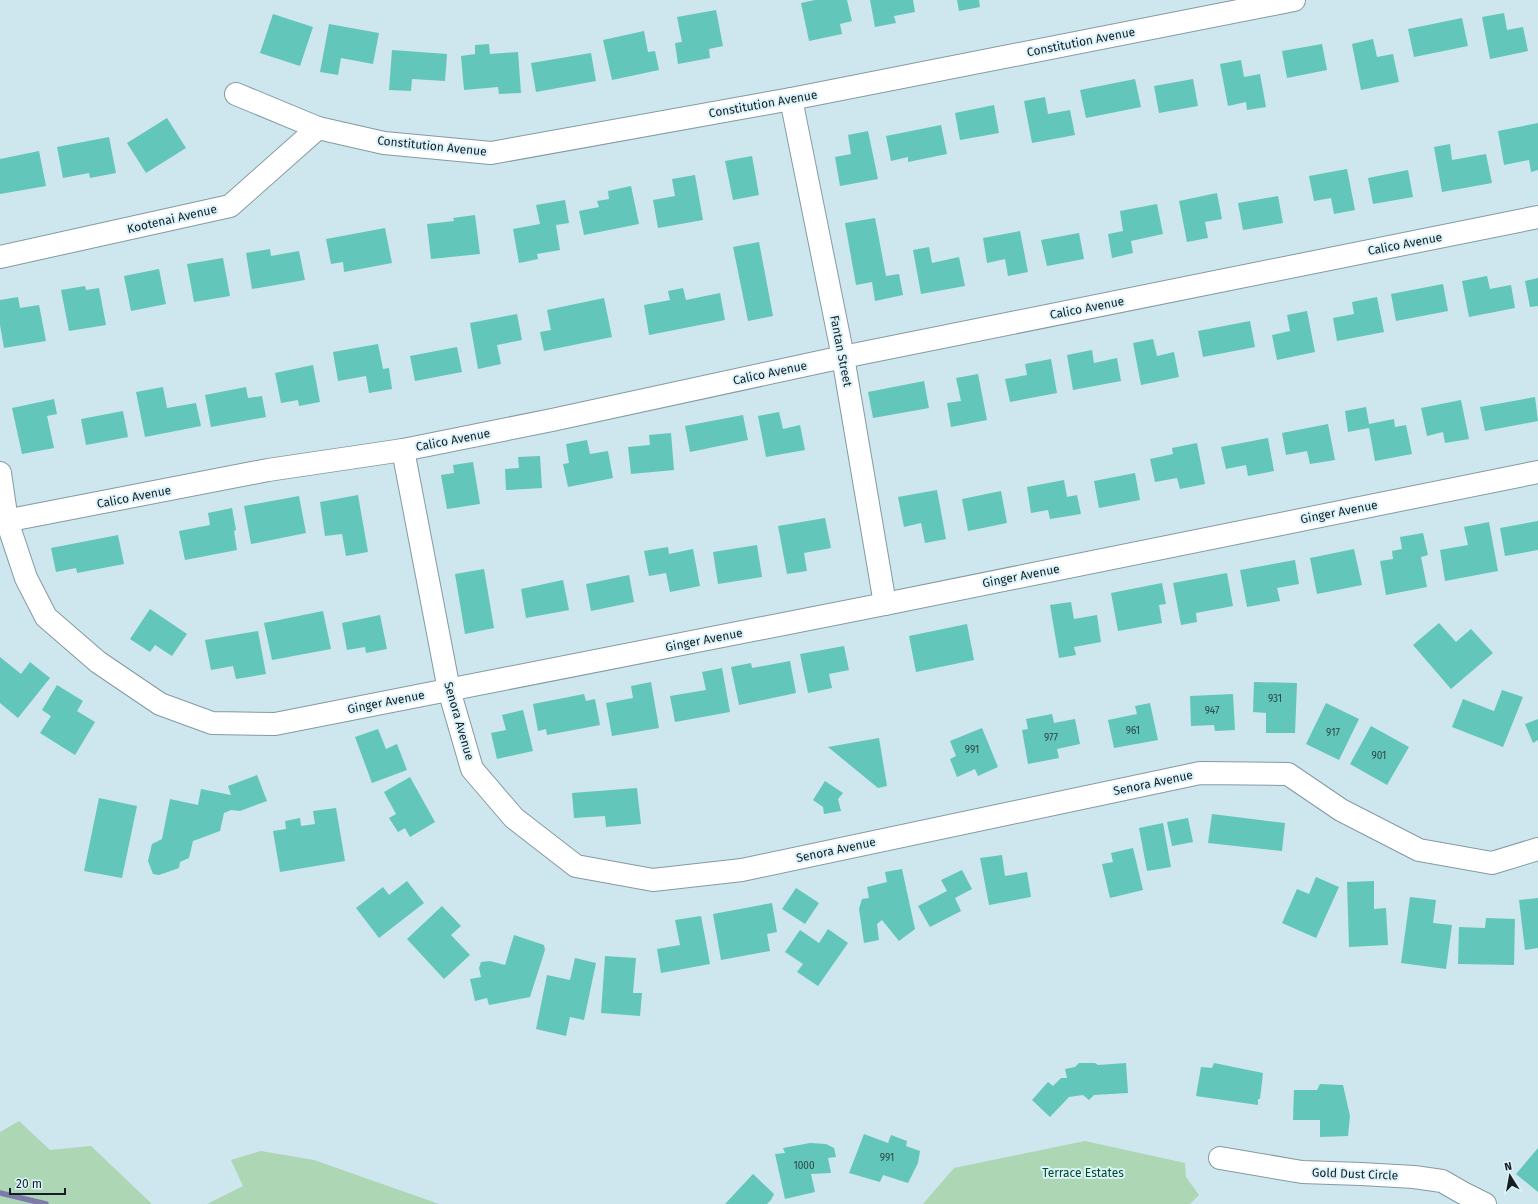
<svg xmlns="http://www.w3.org/2000/svg" width="1538" height="1204" font-family="'Fira Sans',sans-serif">
	<style>
		.green { fill: #acd6b4 }
		.lines { fill: none; stroke-linecap: round; stroke-linejoin: round }
		.stream { stroke: #7e7aaa; stroke-width: 5.5 }
		.building { fill: #63c6ba }
		.minor-casing { stroke: #849aa2; stroke-width: 24 }
		.minor { stroke: #fff; stroke-width: 22 }
		.labels { text-anchor: middle; stroke-width: 4; stroke-linejoin: round; paint-order: stroke }
		.number-label { font-size: 10px; fill: #294847 }
		.street-label { font-size: 12px; fill: #161e21; stroke: #dbf3fb }
		.park-label { font-size: 12px; fill: #004d20; stroke: #dbf3fb }
	</style>
	<rect width="100%" height="100%" fill="#cee6ee"/>
	<g class="green">
		<path d="M19,1121L50,1150L91,1146L152,1204H0V1132Z"/>
		<path d="M1085,1141L1185,1163L1186,1177L1199,1195L1190,1204H923L954,1168Z"/>
		<path d="M261,1151L314,1160L439,1204H207L243,1186L231,1160Z"/>
	</g>
	<g class="lines">
		<path class="stream" d="M0,1193L46,1204"/>
	</g>
	<g class="building">
		<path d="M815,0H847L852,21L840,24L842,34L809,41L801,3Z"/>
		<path d="M870,0H913L915,12L894,16L896,23L875,27Z"/>
		<path d="M957,0H979L980,7L959,11Z"/>
		<path d="M716,10L723,46L709,49L710,58L678,64L675,43L682,42L677,17Z"/>
		<path d="M1504,13L1507,30L1523,27L1528,51L1490,59L1482,17Z"/>
		<path d="M273,14L313,27L300,66L260,53Z"/>
		<path d="M1462,18L1468,46L1414,57L1408,29Z"/>
		<path d="M329,24L379,33L373,64L341,58L338,75L320,72Z"/>
		<path d="M644,31L648,52L655,51L659,70L612,80L603,40Z"/>
		<path d="M1373,39L1377,57L1393,54L1399,82L1361,90L1352,44Z"/>
		<path d="M489,44L490,54L518,52L521,93L499,94L498,87L464,90L461,56L475,54V45Z"/>
		<path d="M1322,44L1327,70L1287,78L1282,51Z"/>
		<path d="M392,50L447,54L445,81L412,79L411,91L389,90Z"/>
		<path d="M591,53L596,81L536,92L531,63Z"/>
		<path d="M1241,60L1244,77L1260,74L1266,107L1247,110L1246,102L1228,106L1220,64Z"/>
		<path d="M1135,79L1141,107L1086,118L1080,90Z"/>
		<path d="M1193,79L1198,106L1159,113L1154,86Z"/>
		<path d="M1045,97L1048,114L1070,110L1075,135L1032,143L1024,101Z"/>
		<path d="M994,105L999,133L960,140L955,113Z"/>
		<path d="M167,118L186,148L146,173L127,143Z"/>
		<path d="M1538,123V170L1531,172L1529,160L1504,165L1498,131Z"/>
		<path d="M941,125L947,154L908,162V157L891,161L886,136Z"/>
		<path d="M868,131L878,179L840,186L835,157L851,154L848,135Z"/>
		<path d="M109,137L116,173L90,178L89,173L63,178L57,147Z"/>
		<path d="M1450,144L1452,160L1486,154L1492,183L1442,192L1434,147Z"/>
		<path d="M39,151L46,186L0,194V159Z"/>
		<path d="M752,156L759,195L733,200L725,161Z"/>
		<path d="M1347,169L1355,210L1334,214L1331,198L1314,201L1309,176Z"/>
		<path d="M1408,170L1413,197L1373,204L1368,178Z"/>
		<path d="M695,175L703,220L658,228L653,200L675,196L672,179Z"/>
		<path d="M631,186L639,224L584,235L579,211L599,207L597,201L609,199L608,191Z"/>
		<path d="M1217,193L1222,219L1205,222L1208,238L1187,242L1179,201Z"/>
		<path d="M1278,196L1283,223L1243,230L1238,203Z"/>
		<path d="M565,200L569,223L556,225L560,250L537,254L538,259L519,263L513,229L540,224L536,205Z"/>
		<path d="M1157,204L1163,234L1131,241L1133,253L1112,258L1108,234L1123,231L1120,211Z"/>
		<path d="M475,215L480,254L431,259L427,224L454,221L453,218Z"/>
		<path d="M875,218L886,276L899,274L903,295L875,301L872,282L856,285L845,223Z"/>
		<path d="M385,228L392,263L344,272L343,262L331,264L326,239Z"/>
		<path d="M1020,231L1028,272L1008,276L1005,259L987,263L983,238Z"/>
		<path d="M1079,233L1084,259L1047,266L1041,240Z"/>
		<path d="M759,242L773,316L748,321L733,247Z"/>
		<path d="M929,247L932,263L959,257L965,286L921,294L913,250Z"/>
		<path d="M270,249L271,256L299,251L305,280L252,289L246,253Z"/>
		<path d="M223,258L230,296L194,302L187,264Z"/>
		<path d="M159,269L166,304L131,311L124,276Z"/>
		<path d="M1487,276L1490,289L1511,285L1515,308L1469,317L1462,281Z"/>
		<path d="M1538,278V306L1530,307L1525,281Z"/>
		<path d="M1443,284L1448,311L1396,321L1391,294Z"/>
		<path d="M85,286L86,290L99,288L106,325L69,331L61,290Z"/>
		<path d="M683,288L686,300L720,293L725,320L649,335L644,305L670,300L668,291Z"/>
		<path d="M18,297L20,308L39,305L46,341L4,348L0,325V300Z"/>
		<path d="M1377,297L1384,332L1337,341L1333,318L1354,314L1352,302Z"/>
		<path d="M604,298L612,337L544,351L540,332L551,330L547,310Z"/>
		<path d="M1307,311L1315,352L1277,360L1272,335L1290,331L1287,315Z"/>
		<path d="M517,314L522,340L497,345L501,364L478,369L470,323Z"/>
		<path d="M1250,321L1255,347L1203,357L1198,331Z"/>
		<path d="M1153,339L1157,356L1174,352L1179,377L1141,385L1133,343Z"/>
		<path d="M378,344L383,369L389,368L392,389L369,393L366,376L338,381L333,352Z"/>
		<path d="M457,347L462,372L415,381L410,356Z"/>
		<path d="M1092,350L1094,363L1117,358L1121,381L1073,390L1067,355Z"/>
		<path d="M1051,359L1057,393L1010,402L1005,379L1027,375L1025,364Z"/>
		<path d="M313,365L320,402L299,406L298,400L281,403L275,373Z"/>
		<path d="M978,374L987,420L951,427L947,403L961,401L956,378Z"/>
		<path d="M924,381L929,408L873,418L868,392Z"/>
		<path d="M163,387L167,408L196,403L201,426L145,437L136,392Z"/>
		<path d="M246,387L248,398L262,396L266,417L211,427L205,395Z"/>
		<path d="M1535,397L1538,421L1485,431L1480,407Z"/>
		<path d="M54,399L57,414L47,416L54,448L22,454L12,408Z"/>
		<path d="M1461,400L1469,439L1445,443L1443,432L1427,436L1421,408Z"/>
		<path d="M1366,407L1369,424L1394,419L1395,427L1406,425L1412,454L1375,461L1369,428L1348,432L1345,411Z"/>
		<path d="M123,411L128,437L86,445L81,419Z"/>
		<path d="M779,412L783,429L800,425L805,450L766,457L758,416Z"/>
		<path d="M743,415L748,440L690,452L685,426Z"/>
		<path d="M1328,424L1335,460L1310,464L1307,451L1286,455L1282,433Z"/>
		<path d="M671,433L674,470L631,474L628,447L650,445L649,435Z"/>
		<path d="M1268,438L1274,471L1248,476L1246,465L1226,469L1221,447Z"/>
		<path d="M587,440L590,454L608,451L613,478L568,487L563,464L569,463L566,444Z"/>
		<path d="M1197,443L1205,484L1180,489L1177,478L1155,482L1150,459L1173,454L1172,448Z"/>
		<path d="M540,456L542,488L506,490L505,469L519,468L518,457Z"/>
		<path d="M473,462L480,504L447,509L441,475L454,473L453,465Z"/>
		<path d="M1135,473L1140,500L1099,508L1094,481Z"/>
		<path d="M1064,480L1067,497L1077,495L1081,514L1050,519L1048,510L1031,513L1027,487Z"/>
		<path d="M937,490L946,539L925,543L921,523L904,527L898,497Z"/>
		<path d="M1001,491L1007,523L968,531L962,499Z"/>
		<path d="M358,495L368,552L346,556L342,534L325,536L320,502Z"/>
		<path d="M299,496L306,533L251,544L244,506Z"/>
		<path d="M232,508L236,530L234,531L237,550L185,560L179,531L210,525L208,513Z"/>
		<path d="M825,518L831,548L804,553L807,571L787,574L778,526Z"/>
		<path d="M1538,521V550L1505,556L1500,528Z"/>
		<path d="M1489,522L1498,571L1445,581L1440,550L1468,545L1464,527Z"/>
		<path d="M1423,533L1428,555L1421,557L1427,587L1386,595L1380,561L1393,559L1392,551L1402,549L1400,537Z"/>
		<path d="M118,535L124,564L77,573L76,568L56,572L51,548Z"/>
		<path d="M757,545L762,577L718,584L713,552Z"/>
		<path d="M668,547L669,554L693,549L700,586L670,592L666,573L649,576L644,551Z"/>
		<path d="M1354,549L1362,585L1317,594L1310,558Z"/>
		<path d="M1295,560L1299,584L1277,588L1280,601L1247,607L1240,570Z"/>
		<path d="M484,569L494,628L465,634L455,574Z"/>
		<path d="M1227,573L1233,606L1196,613L1197,622L1181,625L1173,583Z"/>
		<path d="M629,575L634,602L591,611L586,584Z"/>
		<path d="M563,580L569,610L526,618L521,589Z"/>
		<path d="M1162,583L1166,604L1159,605L1162,623L1118,631L1111,593Z"/>
		<path d="M1071,602L1074,619L1097,615L1101,642L1074,647L1076,655L1059,658L1050,605Z"/>
		<path d="M150,609L187,634L172,656L155,645L150,652L130,639Z"/>
		<path d="M323,611L331,649L272,660L264,623Z"/>
		<path d="M380,615L387,649L366,653L365,647L347,650L342,623Z"/>
		<path d="M1439,623L1456,642L1471,629L1493,653L1451,689L1413,645Z"/>
		<path d="M967,624L974,660L916,672L909,636Z"/>
		<path d="M258,631L266,674L236,679L233,666L211,670L205,640Z"/>
		<path d="M844,646L849,670L829,674L832,688L808,693L800,654Z"/>
		<path d="M0,657L21,674L30,662L50,678L18,718L0,703Z"/>
		<path d="M790,661L796,693L739,705L731,667L751,663L752,668Z"/>
		<path d="M722,668L730,712L675,722L670,696L706,690L702,672Z"/>
		<path d="M651,682L659,728L612,736L606,703L633,698L631,686Z"/>
		<path d="M1254,682L1297,683L1295,733H1266V713L1253,712Z"/>
		<path d="M57,685L83,701L77,711L95,722L75,755L40,733L51,716L42,710Z"/>
		<path d="M1502,690L1523,697L1503,747L1452,727L1463,699L1494,711Z"/>
		<path d="M584,694L586,701L595,699L600,725L547,735L546,729L538,731L533,704Z"/>
		<path d="M1233,694L1235,730L1215,731L1214,725L1191,726L1190,696Z"/>
		<path d="M1150,703L1158,740L1114,748L1108,720L1137,714L1135,706Z"/>
		<path d="M1326,703L1359,719L1339,760L1306,744Z"/>
		<path d="M523,710L533,751L497,759L491,733L506,730L502,715Z"/>
		<path d="M1052,714L1054,723L1075,719L1080,744L1057,749L1059,758L1028,764L1022,730L1028,729L1026,719Z"/>
		<path d="M1538,719V740L1533,743L1525,724Z"/>
		<path d="M1371,726L1409,747L1387,785L1350,764Z"/>
		<path d="M982,728L998,767L978,776L975,769L957,777L950,759L956,756L950,741Z"/>
		<path d="M378,729L386,749L397,744L407,770L372,783L355,737Z"/>
		<path d="M879,738L887,786L878,788L828,747Z"/>
		<path d="M257,775L267,801L240,811L231,810L224,813L220,831L193,841L189,858L180,862L179,868L159,875L153,874L148,861L152,844L162,839L170,799L198,805L201,789L231,795L228,786Z"/>
		<path d="M410,777L435,822L410,837L405,828L398,832L389,818L396,814L384,792Z"/>
		<path d="M825,781L843,793L838,799L841,811L824,814L823,807L813,800Z"/>
		<path d="M637,788L641,824L606,827L605,816L574,818L572,793Z"/>
		<path d="M99,798L137,806L122,878L84,871Z"/>
		<path d="M336,808L345,861L280,872L273,831L286,829L285,821L300,818L301,826L315,824L313,811Z"/>
		<path d="M1212,814L1285,823L1282,851L1208,843Z"/>
		<path d="M1188,818L1193,842L1172,846L1167,822Z"/>
		<path d="M1163,823L1171,867L1147,871L1139,828Z"/>
		<path d="M1133,848L1143,890L1110,898L1102,864L1113,862L1111,853Z"/>
		<path d="M1002,855L1005,876L1027,872L1031,897L989,905L980,858Z"/>
		<path d="M902,869L915,929L899,941L882,920L877,924L879,940L864,943L859,909L862,899L869,898L867,887L887,882L885,872Z"/>
		<path d="M962,870L972,889L955,898L961,911L930,927L918,906L947,891L941,880Z"/>
		<path d="M1316,877L1339,887L1316,938L1282,923L1297,889L1309,894Z"/>
		<path d="M407,881L424,903L379,938L356,908L383,887L389,895Z"/>
		<path d="M1374,881V909L1386,908L1388,945L1349,947L1347,882Z"/>
		<path d="M796,888L819,903L805,924L782,909Z"/>
		<path d="M1410,897L1436,900L1433,923L1452,925L1446,969L1401,963Z"/>
		<path d="M1538,898V948L1525,950L1519,900Z"/>
		<path d="M772,903L777,932L767,934L770,951L721,960L713,914Z"/>
		<path d="M442,906L461,926L451,935L470,955L444,979L407,939Z"/>
		<path d="M701,916L710,964L661,973L657,949L680,945L675,920Z"/>
		<path d="M1486,918L1515,919L1514,965L1458,964L1459,927L1485,928Z"/>
		<path d="M828,929L848,943L818,986L797,972L803,964L785,952L800,930L819,943Z"/>
		<path d="M514,935L544,945L545,950L530,997L489,1005L487,998L475,1001L470,979L481,977L479,968L481,962L490,961L505,965Z"/>
		<path d="M605,956L636,958L633,993H642L640,1016L601,1013Z"/>
		<path d="M575,958L596,963L584,1020L570,1017L566,1036L536,1029L547,975L570,980Z"/>
		<path d="M1079,1063H1095L1098,1065L1126,1063L1128,1093L1094,1095L1089,1100L1083,1095L1069,1097L1050,1117L1032,1100L1048,1082L1053,1086L1061,1078H1067L1065,1069L1075,1067Z"/>
		<path d="M1214,1063L1263,1073L1260,1099H1258V1105L1196,1096L1201,1067L1212,1068Z"/>
		<path d="M1320,1084L1343,1085L1350,1116L1348,1136L1320,1137V1120H1293L1294,1090H1317Z"/>
		<path d="M864,1134L888,1143L891,1135L907,1141L906,1146L920,1151L918,1163L908,1183L883,1175L880,1182L849,1173Z"/>
		<path d="M810,1143L826,1144L834,1148L836,1157L828,1158L831,1173L811,1174L815,1192L785,1199L775,1154L785,1153L783,1148Z"/>
		<path d="M1538,1148V1192L1516,1174Z"/>
		<path d="M753,1174L774,1194L771,1200L767,1204H725Z"/>
	</g>
	<g class="lines">
		<defs>
			<g id="minor">
				<path d="M236,94L318,128L384,143L491,153L791,99L1294,0"/>
				<path d="M791,99L843,357L885,604"/>
				<path d="M0,257L230,206L318,128"/>
				<path d="M403,450L449,690L472,769L514,818L576,866L653,880L742,870L1200,773L1288,774L1341,810L1419,850L1492,863L1538,849"/>
				<path d="M0,473L7,521L26,578L46,617L98,662L160,704L212,723L275,724L885,604L1538,472"/>
				<path d="M0,522L268,470L403,450L552,420L843,357L1538,217"/>
				<path d="M1220,1158L1302,1172L1361,1174L1414,1177L1442,1181L1463,1193L1485,1204"/>
			</g>
		</defs>
		<use href="#minor" class="minor-casing"/>
		<use href="#minor" class="minor"/>
	</g>
	<g class="labels">
		<g class="number-label">
			<text x="1275" y="702">931</text>
			<text x="1212" y="714">947</text>
			<text x="1133" y="734">961</text>
			<text x="1333" y="736">917</text>
			<text x="1051" y="741">977</text>
			<text x="972" y="753">991</text>
			<text x="1379" y="759">901</text>
			<text x="887" y="1161">991</text>
			<text x="804" y="1169">1000</text>
		</g>
		<g class="street-label">
			<text transform="translate(1081 42) rotate(-11)" y="4">Constitution Avenue</text>
			<text transform="translate(763 104) rotate(-10)" y="4">Constitution Avenue</text>
			<text transform="translate(432 146) rotate(6)" y="4">Constitution Avenue</text>
			<text transform="translate(172 219) rotate(-13)" y="4">Kootenai Avenue</text>
			<text transform="translate(1405 244) rotate(-11)" y="4">Calico Avenue</text>
			<text transform="translate(1087 308) rotate(-11)" y="4">Calico Avenue</text>
			<text transform="translate(841 351) rotate(79)" y="4">Fantan Street</text>
			<text transform="translate(770 373) rotate(-12)" y="4">Calico Avenue</text>
			<text transform="translate(453 440) rotate(-11)" y="4">Calico Avenue</text>
			<text transform="translate(134 497) rotate(-11)" y="4">Calico Avenue</text>
			<text transform="translate(1339 512) rotate(-11)" y="4">Ginger Avenue</text>
			<text transform="translate(1021 576) rotate(-11)" y="4">Ginger Avenue</text>
			<text transform="translate(704 640) rotate(-11)" y="4">Ginger Avenue</text>
			<text transform="translate(386 702) rotate(-11)" y="4">Ginger Avenue</text>
			<text transform="translate(459 721) rotate(74)" y="4">Senora Avenue</text>
			<text transform="translate(1153 783) rotate(-12)" y="4">Senora Avenue</text>
			<text transform="translate(836 850) rotate(-12)" y="4">Senora Avenue</text>
			<text transform="translate(1355 1174) rotate(2)" y="4">Gold Dust Circle</text>
		</g>
		<g class="park-label">
			<text x="1083" y="1177">Terrace Estates</text>
		</g>
	</g>
	<g transform="translate(1510 1176) rotate(349)" stroke="#dbf3fb" stroke-width="3" paint-order="stroke">
	<path d="M0-3L7 15L0 10L-7 15Z" fill="#161e21"/>
	<text y="-6" font-size="11" font-weight="bold" text-anchor="middle" fill="#161e21">N</text>
	</g>
	<path d="M10 1188v6h55v-6" fill="none" stroke="#161e21" stroke-width="2"/>
	<text x="16" y="1188" font-size="12" fill="#161e21" stroke="#dbf3fb" stroke-width="3" paint-order="stroke">20 m</text>
</svg>
